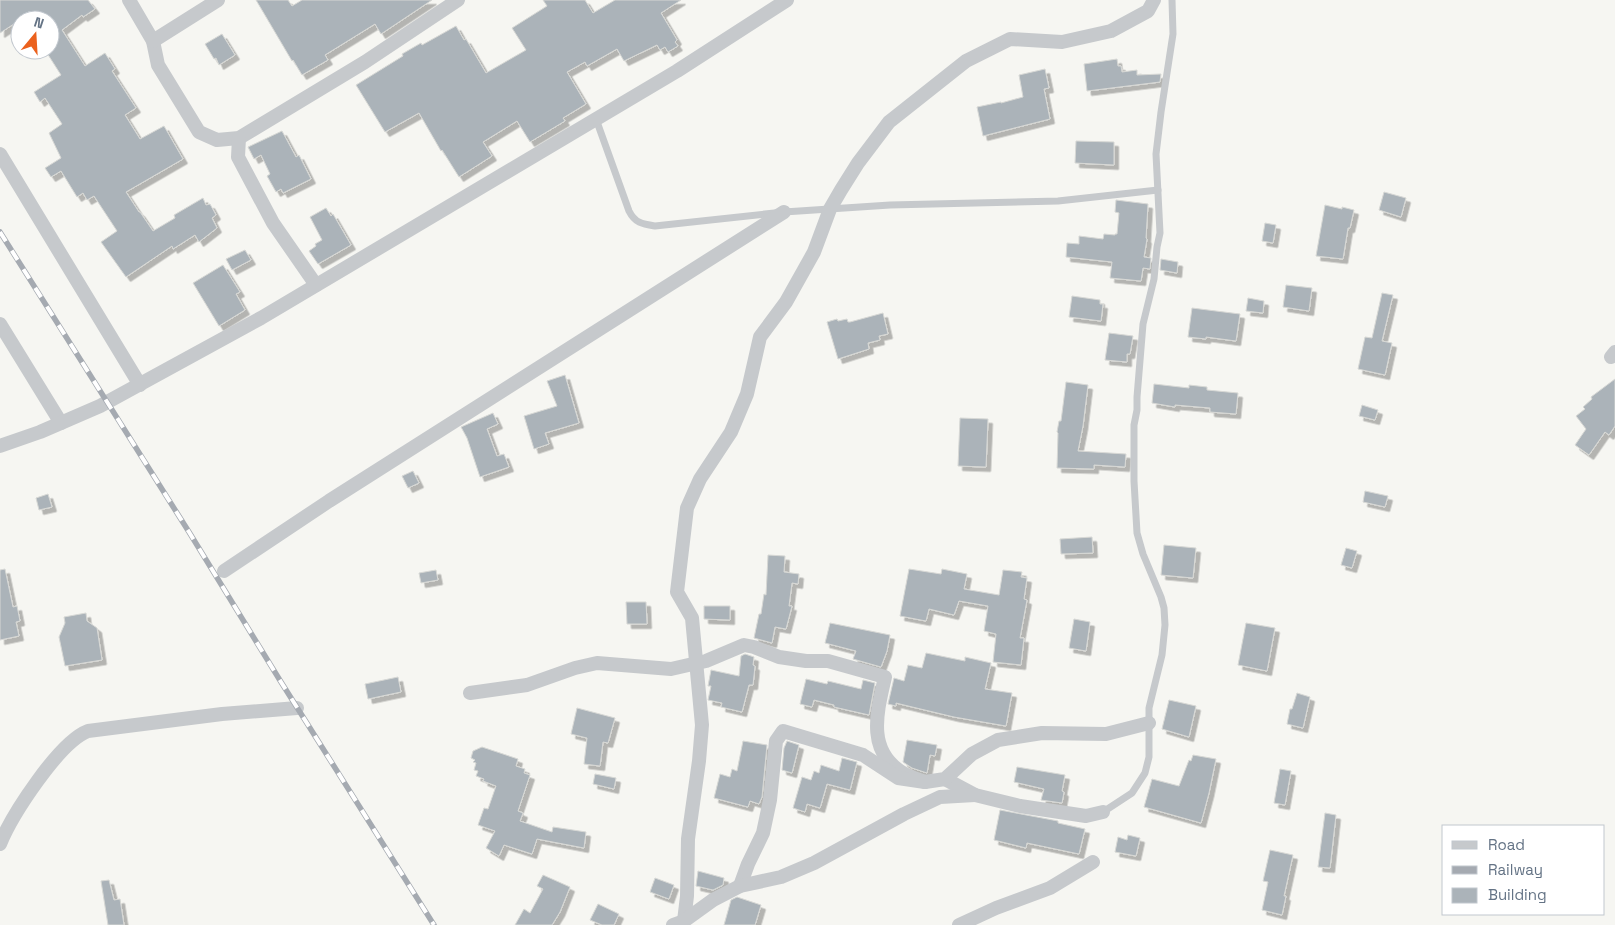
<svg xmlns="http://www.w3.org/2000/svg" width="1615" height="925" font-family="'Space Grotesk',sans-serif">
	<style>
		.building { fill: #abb3b9; stroke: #d7d8d5; filter: url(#shadow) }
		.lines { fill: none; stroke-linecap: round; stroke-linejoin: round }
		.lane { stroke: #c6c9cc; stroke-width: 7 }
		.street { stroke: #c6c9cc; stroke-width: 14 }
		.rail-casing { stroke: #a5aab1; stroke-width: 5.5 }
		.rail { stroke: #fff; stroke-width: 4; stroke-dasharray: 11; stroke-linecap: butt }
	</style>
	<defs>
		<filter id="shadow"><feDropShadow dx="4.5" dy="4.5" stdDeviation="0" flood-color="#0004"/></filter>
	</defs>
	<rect width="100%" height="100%" fill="#f6f6f2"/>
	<g class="building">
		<path d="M0,0H88L95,9L83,17L82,15L62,30L85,66L105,53L115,69L112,71L136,108L125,115L140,139L164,126L183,159L126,192L139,212H140L153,231L175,218L174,215L203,198L206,205L210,204L216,215L212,218L217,228L199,242L195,235L173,249L172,246L126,277L101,242L117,231L94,196L87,200L83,193L77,197L61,171L51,177L45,168L61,158L49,133L62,124L45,98L40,102L34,92L61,75L45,50H50V20H20L0,33Z"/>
		<path d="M256,0H288L292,6L302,0H432L381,34L375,24L325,55L328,60L302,75L293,60L292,61Z"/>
		<path d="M543,0H585L593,13L615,0H681L661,13L677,40L675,42L678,46L668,52L665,47L660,50L657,45L624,61L617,49L587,66L585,62L567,72L586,104L563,118L565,121L530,142L517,121L483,142L492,156L459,177L442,150L441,151L419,113L385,132L356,85L403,56L402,54L421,43L422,45L456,26L464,40L466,39L486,73L526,50L512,28L547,6Z"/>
		<path d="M222,34L235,55L219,65L216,58L214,59L205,44Z"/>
		<path d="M1117,59L1118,66H1121L1122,72L1137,70V75L1161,74L1160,82L1087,91L1084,64Z"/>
		<path d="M1045,69L1049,88L1044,89L1050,119L983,136L977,107L1001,102V103L1023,97L1019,75Z"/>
		<path d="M282,131L296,157L299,155L311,179L283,193L281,189L276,192L267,176L270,174L261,155L254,159L248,147Z"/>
		<path d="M1076,141L1114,142V165L1075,163Z"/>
		<path d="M1384,192L1406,198L1401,217L1379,210Z"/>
		<path d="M1116,200L1148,204L1146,238L1147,239L1144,257L1151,258L1150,269L1143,268L1141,281L1110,278L1112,262L1066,257L1067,243L1079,244V236L1103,239L1104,234L1115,235V234H1117L1119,213L1115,212Z"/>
		<path d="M1325,205L1342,209V207L1354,210L1350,228H1348L1343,259L1316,256Z"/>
		<path d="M326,208L331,216L333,214L351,245L318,264L309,251L316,246L315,244L322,240L310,217Z"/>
		<path d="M1265,223L1276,225L1273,243L1262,241Z"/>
		<path d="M245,250L251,260L232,270L226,259Z"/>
		<path d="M1161,259L1178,262L1177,273L1160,270Z"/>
		<path d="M223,265L240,292L236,294L245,310L219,326L193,283Z"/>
		<path d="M1286,285L1312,288L1309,311L1283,307Z"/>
		<path d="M1382,293L1393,295L1382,341L1392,343L1385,375L1358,369L1365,337L1372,338Z"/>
		<path d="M1072,296L1100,300V304H1103L1101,321L1069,317Z"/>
		<path d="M1248,298L1264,301L1263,313L1246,311Z"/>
		<path d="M1192,308L1240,314L1236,341L1206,337V339L1188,337Z"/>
		<path d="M883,313L888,334L879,336L880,340L868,343L869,349L838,359L827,322L837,319L838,321L847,319L848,322H850Z"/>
		<path d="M1109,333L1133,336L1130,354H1127V362L1105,360Z"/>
		<path d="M565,375L579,423L545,433L549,444L534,449L524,416L557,406L547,381Z"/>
		<path d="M1615,379V426L1609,435L1605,432L1589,455L1575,445L1586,429L1576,416L1585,409L1583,407L1592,399L1591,397Z"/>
		<path d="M1066,382L1088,385L1083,426L1078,451L1126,454L1125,467L1094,465V469L1057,468L1058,433L1057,432L1059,421H1061Z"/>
		<path d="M1154,384L1189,388V385L1207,387V390L1238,393L1236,414L1210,412V408L1175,405V407L1152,403Z"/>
		<path d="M1362,405L1378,410L1375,420L1359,416Z"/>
		<path d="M493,413L498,424L487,429L497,456L504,454L509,467L480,477L467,438L461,427Z"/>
		<path d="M960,418L988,419L986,467L958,466Z"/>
		<path d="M413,471L419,483L408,488L402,476Z"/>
		<path d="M1365,491L1388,496L1385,507L1363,502Z"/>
		<path d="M48,494L52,507L39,510L36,498Z"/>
		<path d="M1092,537L1093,553L1061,554L1060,539Z"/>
		<path d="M1164,545L1196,548L1193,578L1161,575Z"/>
		<path d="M1346,548L1357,551L1352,568L1341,565Z"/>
		<path d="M768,555L785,556L784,572L799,574L798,584L792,583L789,606H792L786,629L775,627L772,643L754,638L759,614H761L764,594L766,595Z"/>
		<path d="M5,569L13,607L17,606L20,621L16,622L19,636L0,640V570Z"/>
		<path d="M909,569L941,574L942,569L967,574L964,589L999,595L1003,570L1022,572L1021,577L1027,578L1024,599L1027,600L1020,638H1024L1021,665L993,662L996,634L984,631L988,606L959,601L954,615L929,609L926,621L900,616Z"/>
		<path d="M436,570L438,580L421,583L419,573Z"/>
		<path d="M626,602H646L647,624H627Z"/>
		<path d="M704,606H730V620L704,619Z"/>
		<path d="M86,613L87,621L97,628L102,660L65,666L59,637L65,623L64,617Z"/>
		<path d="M1074,619L1090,622L1086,651L1069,648Z"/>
		<path d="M830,623L890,635L887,651L881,667L853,659L856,651L825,643Z"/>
		<path d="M1246,623L1275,628L1267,671L1238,665Z"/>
		<path d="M926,653L965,661V657L991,663L985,689L1012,693L1006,726L954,717L904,705L896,703V706L888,704L894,678L904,681L908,665L922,668Z"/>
		<path d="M745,654L754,657L753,665L755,666L753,685H749L742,712L721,707L722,703L708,700L711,686H708L711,670L739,676L741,656Z"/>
		<path d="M398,677L401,692L368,699L365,684Z"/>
		<path d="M806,679L827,684L828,681L861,689L863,680L875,683L869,715L834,707V705L814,700L812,707L800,704Z"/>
		<path d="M1297,693L1310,697L1303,728L1287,724L1290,709H1292Z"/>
		<path d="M1169,700L1196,706L1189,737L1162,729Z"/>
		<path d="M577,708L615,718L608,743L603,742L600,766L584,764L587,738L571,734Z"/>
		<path d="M907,740L937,745L935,756L930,755L927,773L912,768L903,762Z"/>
		<path d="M743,741L767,745L762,797L759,804L750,801L748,807L714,798L720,774L730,777L732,769L737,771Z"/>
		<path d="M787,741L799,745L792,773L782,770L784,748Z"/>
		<path d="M482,747L518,759L516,766L525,769L524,773L530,775L518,811L523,813L520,821L552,832L553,827L586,832L584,848L537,839L532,854L504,845L499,856L486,848L495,831L478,825L484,808L488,809L496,786L483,781L484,779L476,776L478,771L474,770L476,763L473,762L475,760L471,758L473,751Z"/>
		<path d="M1193,755L1216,759L1209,793L1201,823L1144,807L1152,779L1179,786L1189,760L1191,761Z"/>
		<path d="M842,758L857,762L850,790L827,784L820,808L807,804L805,812L793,808L802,777L811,780L814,771L819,773L821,765L839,771Z"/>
		<path d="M1017,767L1065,775L1062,791L1064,792L1062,803L1041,800L1044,789L1014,782Z"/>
		<path d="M1280,769L1291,771L1285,805L1274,803Z"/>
		<path d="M595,774L616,778L614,789L593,784Z"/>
		<path d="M1000,810L1058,821V823L1085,829L1079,854L1027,843L1026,848L994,840Z"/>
		<path d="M1325,813L1336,815L1330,868L1318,867Z"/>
		<path d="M1128,835L1140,838L1136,856L1115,852L1118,837L1127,840Z"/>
		<path d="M1270,850L1293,855L1284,896H1286L1282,915L1262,910L1268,882L1263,881Z"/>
		<path d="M698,871L724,878L723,885L713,890L696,886Z"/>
		<path d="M543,875L570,887L560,912L552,925H515L524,909L530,913L543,889L537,886Z"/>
		<path d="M655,878L674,885L669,899L650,892Z"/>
		<path d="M109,880L114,900L120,899L124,925H108L101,881Z"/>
		<path d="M737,897L761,905L755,925H724L731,900Z"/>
		<path d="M598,904L619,914L614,925H602L590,920Z"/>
	</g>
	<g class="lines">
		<g class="lane">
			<path d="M596,119L629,211C635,223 642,224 655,226L784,212L890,205L1058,201L1158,190"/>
			<path d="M1103,812L1132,793L1145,773L1149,757V708L1162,655L1165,625L1164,608L1161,597L1143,554L1137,533L1134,481V425L1137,410V397L1143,324L1154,279L1157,247L1160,233L1156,154L1161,112L1173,34L1172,0"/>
		</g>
		<g class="street">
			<path d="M129,0L153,41L158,65L199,132L217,140L239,138L365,62L458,0"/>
			<path d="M153,41L218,0"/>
			<path d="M239,138L238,157L273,223L316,285"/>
			<path d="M0,154L140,385"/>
			<path d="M0,324L61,423"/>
			<path d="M1611,357L1615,352"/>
			<path d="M0,446L40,432L100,406L261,318L677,71L787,0"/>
			<path d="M224,571L329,501L784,212"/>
			<path d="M470,693L527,685L575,668L597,663L671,669L706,661L744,645L754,647L779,657L806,661H828L885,677C877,712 866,751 903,773C909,777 918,779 925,782"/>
			<path d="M945,779L975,795L1020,806L1086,816L1103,812"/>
			<path d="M0,844C12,815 59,742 88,731L222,714L297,708"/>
			<path d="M740,886L748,864L763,833L770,800L776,741L783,731L863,755L898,778L925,782L945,779L972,754L998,740L1042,733L1106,734L1149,723"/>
			<path d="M684,921L687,896L688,839L699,761L702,725L692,618L677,592L687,508L700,479L731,432L747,394L760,337L786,302L814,252L830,209L841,190L858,163L889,122L966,61L1010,39L1062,42L1111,31L1148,11L1154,0"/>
			<path d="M673,925L684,921L713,900L740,886L781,877L814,863L904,814L940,797L975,795"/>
			<path d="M959,925L996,908L1050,888L1093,862"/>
		</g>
		<defs>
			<path id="rail" d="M0,232L189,532L281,682L434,925"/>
		</defs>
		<use href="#rail" class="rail-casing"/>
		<use href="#rail" class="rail"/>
	</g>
	<rect x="1442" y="825" width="162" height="90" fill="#ffffff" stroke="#c1c7ce"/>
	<rect x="1452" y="841" width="25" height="8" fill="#c6c9cc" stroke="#c1c7ce"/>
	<text x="1488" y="850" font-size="15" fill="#647385">Road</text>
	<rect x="1452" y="866" width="25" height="8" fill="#a5aab1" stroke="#c1c7ce"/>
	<text x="1488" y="875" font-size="15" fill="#647385">Railway</text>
	<rect x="1452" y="888" width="25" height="15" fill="#abb3b9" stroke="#c1c7ce"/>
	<text x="1488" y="900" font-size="15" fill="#647385">Building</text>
	<g transform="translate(35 35) rotate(18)"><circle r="24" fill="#ffffff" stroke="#c1c7ce"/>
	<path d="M0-4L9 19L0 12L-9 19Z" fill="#eb611d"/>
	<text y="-8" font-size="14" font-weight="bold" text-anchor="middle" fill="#647385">N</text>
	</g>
</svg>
